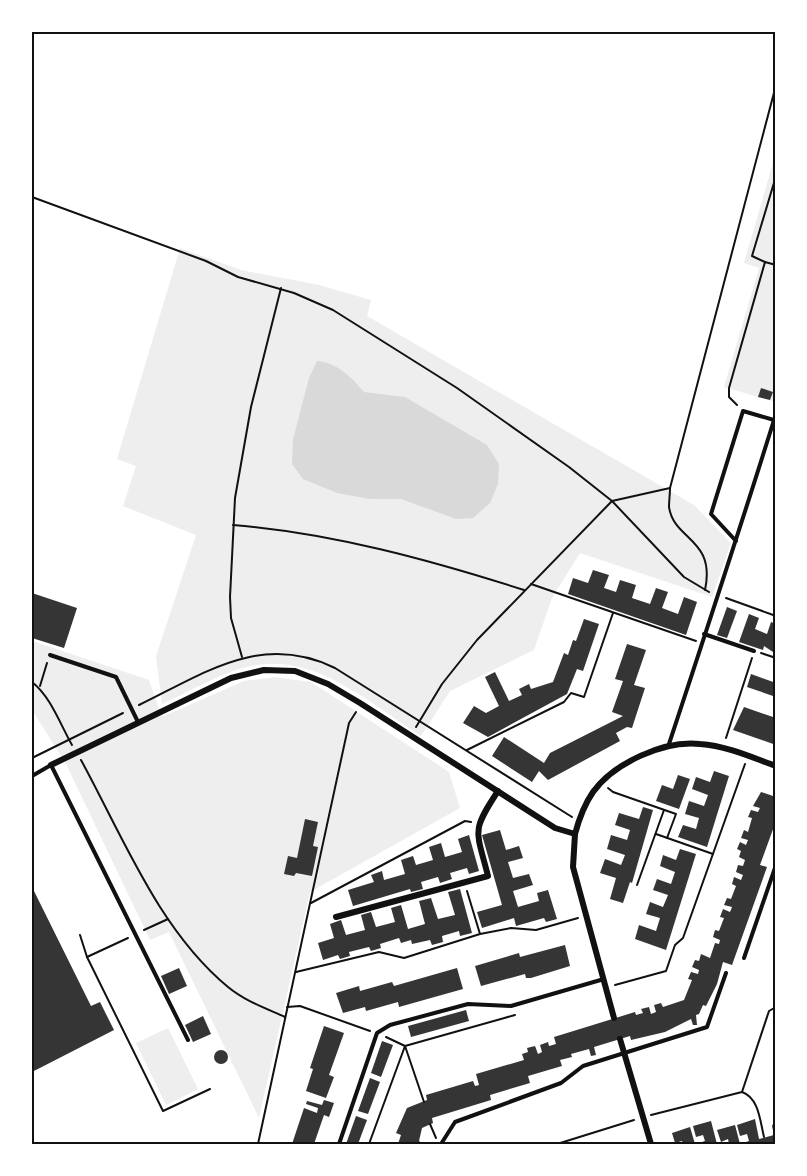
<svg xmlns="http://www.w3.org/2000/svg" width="807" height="1176" font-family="'Fira Sans',sans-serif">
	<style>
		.green { fill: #eee }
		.water { fill: #d9d9d9 }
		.building { fill: #353535 }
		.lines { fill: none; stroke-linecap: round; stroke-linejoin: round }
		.path { stroke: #111; stroke-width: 2 }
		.service { stroke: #111; stroke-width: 4 }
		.minor { stroke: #111; stroke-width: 6 }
		.neatline { fill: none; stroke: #111; stroke-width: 2 }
	</style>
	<rect width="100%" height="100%" fill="#fff"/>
	<g class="green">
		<path d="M775,156V402L724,387L759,268L744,263Z"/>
		<path d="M180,248L241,270L319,285L371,300L367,316L694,505L731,543L712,597L580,553L552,598L534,650L450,691L421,736C369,703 313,650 247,667C218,674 189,692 162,704L156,656L196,535L123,506L136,466L117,459Z"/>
		<path d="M32,641L149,680L162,717L244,681L275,677L311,682L449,772L460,808L310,892L259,1118L169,932L150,940L66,764L32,710Z"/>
		<path d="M168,1028L198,1089L166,1105L136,1043Z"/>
	</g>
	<path class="water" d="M317,361C338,363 351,377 364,392L405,397L487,445L499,464L498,484L490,503L473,518L456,519L401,499H370L337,493L303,479L292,464L293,439L309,378Z"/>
	<g class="building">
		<path d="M761,388L773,392L770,400L758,397Z"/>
		<path d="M593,570L609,575L604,588L616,592L620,580L636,585L632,598L650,604L656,588L668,592L662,608L678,614L684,597L697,602L686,635L568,594L573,578L588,583Z"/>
		<path d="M32,593L77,608L64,648L32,638Z"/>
		<path d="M727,607L737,611L727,638L717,635Z"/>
		<path d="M749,614L759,618L755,629L767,634L771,622L776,624V654L764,646L763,650L739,642Z"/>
		<path d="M584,619L599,624L583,671L577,669L567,694L488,737L463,723L474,706L486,713L499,706L485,677L495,672L509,701L522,695L519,689L529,684L531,689L553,682L564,653L568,655L573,640L576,641Z"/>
		<path d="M627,644L646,650L634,685L645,688L632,728L627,727L616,733L620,741L548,780L539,771L532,782L492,756L504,737L544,763L550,753L623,716L612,712L623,681L615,679Z"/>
		<path d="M751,674L776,683V697L747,687Z"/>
		<path d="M744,707L776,718V745L733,730Z"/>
		<path d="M714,771L729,776L707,847L678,837L683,825L696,829L699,818L685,814L689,801L704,806L708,795L692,789L696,777L710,782Z"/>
		<path d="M678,775L690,779L679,809L656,801L662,785L673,789Z"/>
		<path d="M761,792L776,797V821L760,865L767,867L732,965L723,962L717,984L706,1006L703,1005L699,1014L696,1015L697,1025H693L691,1019L665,1032L631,1040L630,1036L594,1047L596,1055L591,1056L589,1049L571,1054L572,1057L560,1060L562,1066L528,1076L530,1083L490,1095L491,1100L432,1118L433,1123L422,1128L419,1141L423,1144H398L401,1135L396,1133L407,1108L427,1100L426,1095L473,1081L475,1086L479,1085L476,1074L524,1060L522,1054L528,1052L527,1048L535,1046L538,1054L542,1052L540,1045L548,1042L549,1046L556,1044L554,1037L635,1012L636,1015L643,1013L641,1009L649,1007L651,1014L656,1012L654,1005L661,1003L663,1007L684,1000L692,980L688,979L691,972L698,974L699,970L692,967L695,960L699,961L701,954L710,958L715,943L719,944L720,940L713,937L715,930L719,931L724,918L720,917L723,909L730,912L732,907L724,905L727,898L731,899L736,886L732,884L734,877L741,880L743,875L736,872L738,865L743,866L745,860L739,857L741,851L737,849L740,842L746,845L748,840L741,838L744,830L748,832L752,818L748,817L751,810L758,812L760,808L753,806Z"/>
		<path d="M643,807L653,810L632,883L630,882L623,903L610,899L616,878L600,873L605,859L621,865L625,855L607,849L611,835L627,840L630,830L615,825L619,813L639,819Z"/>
		<path d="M305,819L318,822L313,846L318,847L312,876L296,873L294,876L284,874L288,856L297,858Z"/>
		<path d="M500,830L506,850L519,846L523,858L508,862L513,878L529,874L533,885L513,891L518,907L539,901L537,893L548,890L557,919L546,922L544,918L516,926L514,918L482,928L477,912L502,905L482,835Z"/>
		<path d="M469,835L479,871L469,874L467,868L450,873L452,879L440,883L438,877L421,882L423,889L411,892L410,889L353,906L348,890L374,882L371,875L382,871L384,880L405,874L401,860L413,856L416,865L433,860L429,847L441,843L445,857L462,852L458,839Z"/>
		<path d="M680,849L696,854L666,950L635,939L639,925L656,931L660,918L646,914L650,902L663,907L668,895L653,890L657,879L671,884L675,872L660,866L663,855L676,860Z"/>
		<path d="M32,887L91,1006L100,1002L114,1030L32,1072Z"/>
		<path d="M460,889L472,933L460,936L459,931L442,936L443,942L432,945L430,940L412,944L411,940L401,943L399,938L380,944L381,948L371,951L369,947L349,952L350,956L340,959L338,955L323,960L318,943L334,938L330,924L341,920L346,935L365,930L361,915L371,912L376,927L395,922L391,908L401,905L408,929L425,924L419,901L431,898L438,919L455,915L448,892Z"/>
		<path d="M565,945L570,966L531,978H526L525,974L481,986L475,966L519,953L520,957Z"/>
		<path d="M179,968L187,986L169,994L161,976Z"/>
		<path d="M457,968L463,989L399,1007L398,1002L366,1011L365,1007L343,1013L336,993L359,986L360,991L392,982L394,986Z"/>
		<path d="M466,1010L469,1021L411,1037L408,1026Z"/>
		<path d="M203,1016L211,1034L193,1042L185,1025Z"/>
		<path d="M324,1026L344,1033L329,1075L334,1077L326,1098L306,1091L313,1069L310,1068Z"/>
		<path d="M382,1041L393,1045L381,1077L371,1073Z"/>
		<circle cx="221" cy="1057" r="7"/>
		<path d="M370,1078L380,1082L368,1114L358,1111Z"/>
		<path d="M324,1100L334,1103L329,1117L324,1115L314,1144H292L304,1108L317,1113L318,1108L306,1104L307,1101L322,1105Z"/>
		<path d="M356,1116L367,1120L358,1144H346Z"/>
		<path d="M776,1117V1144H729L728,1139L721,1142L717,1130L735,1125L740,1144L749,1141L747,1134L740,1136L737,1125L755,1119L759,1139L774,1135L772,1126Z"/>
		<path d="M711,1121L717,1144H695L705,1141L703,1135L696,1137L693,1126Z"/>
		<path d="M690,1127L695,1144H683L682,1141L675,1143L672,1133Z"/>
	</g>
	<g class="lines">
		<g class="path">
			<path d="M32,197L206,261L238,277L294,293L333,310L457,388L569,467L612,501L684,577L709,592"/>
			<path d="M765,262L752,256L776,176"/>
			<path d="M737,405L729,397V388L765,262L776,265"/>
			<path d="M233,525C332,533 430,560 524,590"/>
			<path d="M531,584L696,641"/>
			<path d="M705,590C716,538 674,541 669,507C669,501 670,494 670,488L776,85"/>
			<path d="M726,598L776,616"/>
			<path d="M761,653L776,658"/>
			<path d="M242,657L231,618L230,597L235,498L251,407L281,288"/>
			<path d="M32,682C51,697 60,724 72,745"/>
			<path d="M40,686L47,663"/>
			<path d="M139,705C205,673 261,632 335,668L572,817"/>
			<path d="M416,727L442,684L477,640L612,501L670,488"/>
			<path d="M726,738L752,658"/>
			<path d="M467,750L564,702L571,693L584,697L613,613"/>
			<path d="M32,758L123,713"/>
			<path d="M81,760C123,837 159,930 228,987C245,1001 265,1008 285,1017"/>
			<path d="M608,788L613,792L676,814L667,838"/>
			<path d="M656,834L713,854"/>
			<path d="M637,885L664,810"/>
			<path d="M467,891L480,934"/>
			<path d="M311,903L465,821L471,822"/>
			<path d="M144,930L168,919"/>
			<path d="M80,935L87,957L163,1111L210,1089"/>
			<path d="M87,957L128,938"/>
			<path d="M296,972L379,952L404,958L480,934L511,928L536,930L578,918"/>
			<path d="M615,985L666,971L675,945L683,938L745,764"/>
			<path d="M287,1007L300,1006L370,1031"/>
			<path d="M386,1037L405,1046L515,1015"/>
			<path d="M405,1046L424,1102"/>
			<path d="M742,1092C759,1098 760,1121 764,1137"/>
			<path d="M651,1115L742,1092L769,1011L776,1007"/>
			<path d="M430,1124L436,1138"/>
			<path d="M258,1144L349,723L356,712"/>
			<path d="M369,1144L405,1046"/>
			<path d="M557,1144L634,1120"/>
		</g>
		<g class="service">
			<path d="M704,634L754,651"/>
			<path d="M50,655L116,677L138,722"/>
			<path d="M668,747C704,638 740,529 774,420L743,411L711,514L736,541"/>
			<path d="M32,776L51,765L188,1040"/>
			<path d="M744,958L776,865"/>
			<path d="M339,1144L377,1033L390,1025L468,1004L511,1006L604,979"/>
			<path d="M441,1144L455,1122L561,1083L583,1066L707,1027L726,973"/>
		</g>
		<g class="minor">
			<path d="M51,765L231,678L264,670L295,671L328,684L360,703L555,828L575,834L573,867L614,1018"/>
			<path d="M575,834C579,819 584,805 593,792C614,763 664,740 700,744C727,746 751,757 776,766"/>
			<path d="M336,917L488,876C476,829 471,832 498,791"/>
			<path d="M620,1039L651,1144"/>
		</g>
	</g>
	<rect width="807" height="1176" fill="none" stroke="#ffffff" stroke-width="66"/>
	<rect x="33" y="33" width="741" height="1110" class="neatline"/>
</svg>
